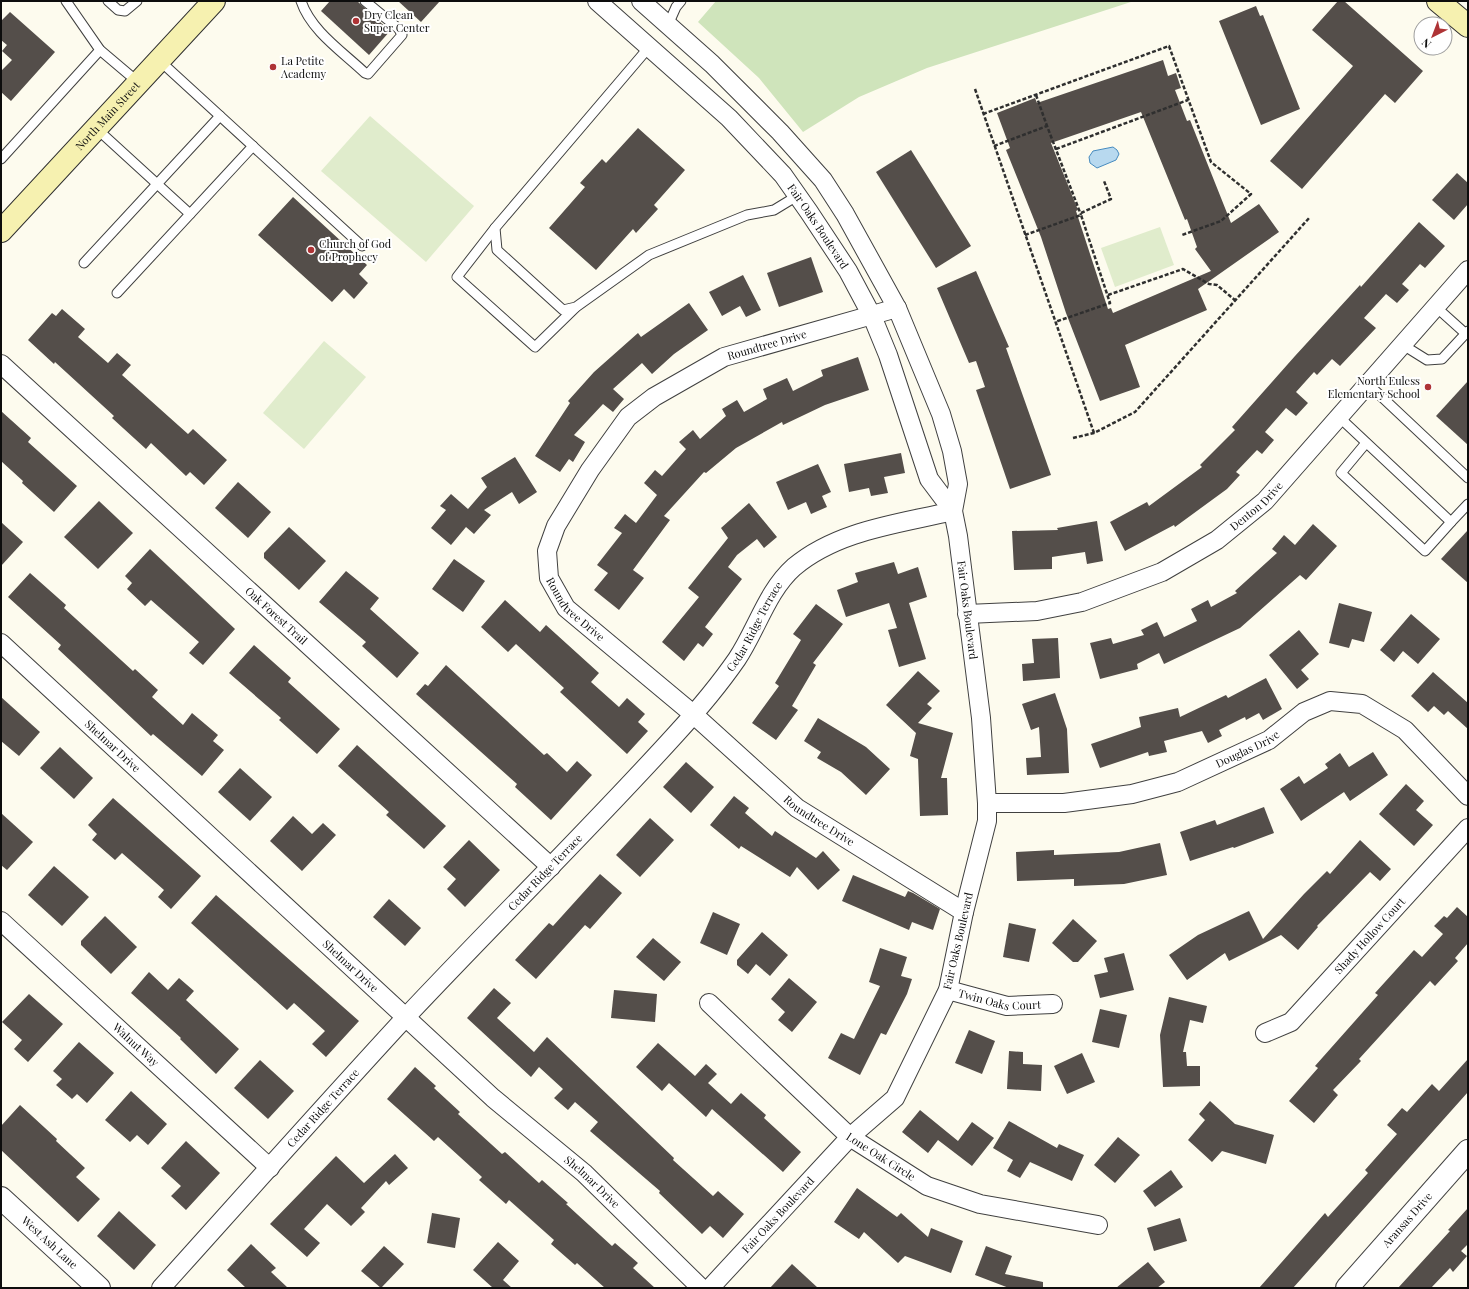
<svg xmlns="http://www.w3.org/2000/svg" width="1469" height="1289" font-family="'Playfair Display',serif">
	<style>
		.green { fill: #cfe4bb }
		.pitch { fill: #e0eccc }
		.water { fill: #b8d9ef; stroke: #478bbf }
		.building { fill: #544e4a; fill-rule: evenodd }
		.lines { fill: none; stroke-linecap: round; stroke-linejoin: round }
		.service-casing { stroke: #404040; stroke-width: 11 }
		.minor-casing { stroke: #404040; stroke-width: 20 }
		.tertiary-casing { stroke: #404040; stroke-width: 24 }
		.secondary-casing { stroke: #2f2f2f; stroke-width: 24 }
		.path { stroke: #2f2f2f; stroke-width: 2.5; stroke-dasharray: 4 2; stroke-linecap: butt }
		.service { stroke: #fff; stroke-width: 9 }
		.minor { stroke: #fff; stroke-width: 18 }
		.tertiary { stroke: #fff; stroke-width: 22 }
		.secondary { stroke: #f6f1b0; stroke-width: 22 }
		.poi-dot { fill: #ae3335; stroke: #fff; stroke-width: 1.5 }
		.labels { text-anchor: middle; stroke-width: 4; stroke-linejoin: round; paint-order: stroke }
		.poi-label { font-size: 11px; fill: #0d0d0d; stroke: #fff; text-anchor: start }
		.street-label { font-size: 11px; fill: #0d0d0d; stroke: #fff }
	</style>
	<rect width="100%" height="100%" fill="#fdfbee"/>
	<path class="green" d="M716,1H1134L927,68L859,97L803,132L759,78L698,22Z"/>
	<g class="pitch">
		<path d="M370,116L474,206L426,262L321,171Z"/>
		<path d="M1160,227L1174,265L1115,287L1101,248Z"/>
		<path d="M324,341L366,377L304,449L263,413Z"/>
	</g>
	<path class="water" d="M1113,147L1117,150L1119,154L1116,160L1097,168L1090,163L1089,157L1093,151Z"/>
	<g class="building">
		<path d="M330,1H357L390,31L369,55L321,11Z"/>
		<path d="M398,1H440L421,22Z"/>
		<path d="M1338,1H1344L1423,71L1395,103L1385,94L1302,189L1270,161L1353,66L1312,30Z"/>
		<path d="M1256,6L1260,16L1263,15L1300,109L1261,125L1219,21Z"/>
		<path d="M10,12L55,52L11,101L1,92V71L12,60L2,51L7,45L1,40V21Z"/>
		<path d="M1163,60L1168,76L1176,73L1181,88L1175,90L1187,121L1190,120L1231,223L1259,204L1279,232L1198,289L1207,310L1125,345L1140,387L1100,401L1066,313L1041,237L1006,150L1010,148L997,113L1035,98L1037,103ZM1141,112L1185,220L1187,219L1197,247L1195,249L1211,271L1113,313L1111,308L1108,309L1076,211L1078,210L1051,143Z"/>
		<path d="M638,128L685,170L654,205L658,209L636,233L633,229L596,270L549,228L585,187L580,183L602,159L606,163Z"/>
		<path d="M911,150L971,246L936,268L876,172Z"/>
		<path d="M1457,173L1468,183V204L1454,220L1432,200Z"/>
		<path d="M293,197L367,265L359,274L368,283L354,299L344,289L332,302L258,235Z"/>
		<path d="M1419,222L1445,246L1425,268L1420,264L1402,284L1409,290L1397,303L1386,294L1364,318L1376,328L1340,366L1332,359L1317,375L1314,372L1296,392L1308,403L1296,416L1286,408L1265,432L1274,440L1262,454L1257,450L1236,472L1240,475L1227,489L1175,527L1174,525L1125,551L1110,522L1147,502L1149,506L1202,467L1200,465L1235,430L1232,427L1295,356L1360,285L1361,287Z"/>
		<path d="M811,257L823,292L779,307L767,273Z"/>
		<path d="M976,271L1009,347L1006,348L1051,475L1010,489L976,390L985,387L976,361L969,363L937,288Z"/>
		<path d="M743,275L761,310L746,317L740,306L722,316L709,292Z"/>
		<path d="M689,303L708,330L674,354L652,374L642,363L613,389L624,399L613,412L603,404L574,435L585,442L573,462L569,459L560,472L535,456L570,403L568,401L594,372L638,333L641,337Z"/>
		<path d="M62,309L85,329L78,337L108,363L117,353L131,365L122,375L188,434L193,429L227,460L204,485L190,472L186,476L151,443L146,449L112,418L114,416L55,362L54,364L28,340L52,313L56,316Z"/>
		<path d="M858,357L869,390L825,405L783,425L782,422L736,448L706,473L704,472L664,516L670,520L633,570L644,578L619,610L594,590L608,573L597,565L622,533L614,528L625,514L636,523L657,495L644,483L655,470L662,476L686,449L679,442L693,430L700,439L726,416L722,409L737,400L744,412L767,399L763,389L787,378L793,391L823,376L821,370Z"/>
		<path d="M1468,381V445L1436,416Z"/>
		<path d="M1,411L31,438L28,442L77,486L54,512L22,483L23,481L1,461Z"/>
		<path d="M901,453L905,473L884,477L888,493L871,496L869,488L849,492L844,464Z"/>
		<path d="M515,457L537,492L519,504L512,492L484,510L491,515L474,534L466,527L451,545L431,528L446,510L440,506L451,494L468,509L487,487L481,478Z"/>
		<path d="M818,464L831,492L822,496L827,507L811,514L806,502L788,510L776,482Z"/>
		<path d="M238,482L271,512L248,538L215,508Z"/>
		<path d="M99,501L133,533L98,569L64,537Z"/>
		<path d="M749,503L777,537L764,548L757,539L737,555L728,567L742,579L705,627L713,634L703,647L698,643L684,661L662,642L699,597L688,588L728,538L721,528Z"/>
		<path d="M1097,521L1103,561L1087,564L1085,552L1052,557V569L1014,570L1012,531L1058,530L1057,528Z"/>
		<path d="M1,522L23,542L1,566Z"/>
		<path d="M1313,524L1337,546L1306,580L1300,575L1240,628L1164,664L1159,653L1137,664L1138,669L1100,679L1090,643L1111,638L1113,644L1144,635L1141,630L1157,622L1164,637L1197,621L1191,609L1208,600L1211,607L1237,593L1235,591L1277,553L1272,549L1284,535L1295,545Z"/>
		<path d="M289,527L326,561L299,590L264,558V553Z"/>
		<path d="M1468,530V583L1441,559Z"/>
		<path d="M150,549L235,629L203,665L189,653L199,642L151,600L145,606L127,589L132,583L125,576Z"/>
		<path d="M454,559L485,581L463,612L432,589Z"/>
		<path d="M894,562L898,574L918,567L927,597L909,603L926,659L899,667L888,630L897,628L889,603L846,617L837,590L858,582L855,573Z"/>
		<path d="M346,571L379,598L370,609L419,653L397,678L362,646L366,642L319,602Z"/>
		<path d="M30,573L66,605L64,608L133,671L135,669L158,690L152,697L183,725L192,713L218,735L213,741L224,750L202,776L153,734L151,736L58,649L61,645L8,597Z"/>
		<path d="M505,600L540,632L546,625L599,673L591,682L619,707L627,698L645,714L638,722L648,731L627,754L560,692L564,688L516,644L508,652L481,627Z"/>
		<path d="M1339,603L1372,612L1364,642L1352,639L1349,648L1329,643Z"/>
		<path d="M816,604L843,624L813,663L816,665L792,706L798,710L776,740L752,723L779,686L775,683L801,640L793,634Z"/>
		<path d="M1411,614L1440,639L1418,664L1403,651L1394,662L1380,650Z"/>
		<path d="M1299,630L1319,654L1301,670L1309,679L1297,689L1269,655Z"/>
		<path d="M1058,638L1060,678L1023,681L1022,664L1034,663L1032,639Z"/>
		<path d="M254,645L291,678L288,682L340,729L317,754L279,720L281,718L229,673Z"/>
		<path d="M446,665L544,755L547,753L567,772L577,761L592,775L551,820L515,787L517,784L416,694L425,684L428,686Z"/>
		<path d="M918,671L940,691L927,704L932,708L918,723L953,733L941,778H947L948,815L920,816L918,759L910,756L916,733L886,705Z"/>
		<path d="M1433,672L1468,703V729L1448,711L1444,715L1434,706L1428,712L1411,696Z"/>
		<path d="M1266,678L1282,709L1263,720L1259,713L1246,720L1245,717L1219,730L1222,736L1208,743L1202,731L1164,741L1167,752L1149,756L1148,752L1100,768L1091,744L1141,727L1139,717L1178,708L1180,717L1226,695L1228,698Z"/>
		<path d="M1055,693L1067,729L1069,773L1027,775L1026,758L1041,757L1039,727L1031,730L1022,704Z"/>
		<path d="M1,697L40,732L19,756L1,741Z"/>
		<path d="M818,718L866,747L890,769L866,795L841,772L817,758L821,752L804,741Z"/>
		<path d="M357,745L446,826L424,849L386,815L389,812L338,766Z"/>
		<path d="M60,747L93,778L74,799L40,768Z"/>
		<path d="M1373,752L1388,775L1350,801L1344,792L1301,821L1280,789L1299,776L1304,784L1328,768L1325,764L1340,753L1349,767Z"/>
		<path d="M686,762L714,787L691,813L663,787Z"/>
		<path d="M240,768L272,797L250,821L218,792Z"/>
		<path d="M1406,784L1424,801L1416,810L1433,825L1414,846L1379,814Z"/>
		<path d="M734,796L749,808L745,813L772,836L775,831L816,858L823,851L840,870L818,890L797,867L790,877L741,846L739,849L710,825Z"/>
		<path d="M113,798L201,876L171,909L158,897L164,890L122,853L115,860L92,840L97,834L88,825Z"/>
		<path d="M1264,807L1274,833L1234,848L1233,847L1190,861L1180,832L1215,820L1217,825Z"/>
		<path d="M1,813L33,842L7,870L1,865Z"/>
		<path d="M293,816L312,834L323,823L336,835L302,871L270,841Z"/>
		<path d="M650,818L674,840L640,877L616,855Z"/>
		<path d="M469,840L500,870L465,907L447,889L456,879L443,867Z"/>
		<path d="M1360,840L1391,869L1380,881L1370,872L1317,926L1318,927L1298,950L1281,935L1229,961L1225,953L1187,980L1169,955L1198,935L1249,911L1263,939L1304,894L1327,871L1330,874Z"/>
		<path d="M1160,843L1167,875L1124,884L1074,886V879L1017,881L1016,852L1054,850V855L1119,852Z"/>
		<path d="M54,866L89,897L62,926L28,895Z"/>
		<path d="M600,874L622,893L590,929L585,925L536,979L515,960L549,923L553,926Z"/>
		<path d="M853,875L905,897L908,891L913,893L940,909L933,930L912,922L909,930L842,901Z"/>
		<path d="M216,895L359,1021L326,1057L312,1044L325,1031L294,1003L287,1010L191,923Z"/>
		<path d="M389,899L421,928L405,946L373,917Z"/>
		<path d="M1457,907L1468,917V943L1455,958L1458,961L1435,986L1430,981L1359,1059L1361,1061L1333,1090L1338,1095L1314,1123L1289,1101L1318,1068L1315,1066L1378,995L1375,993L1414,950L1422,957L1443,934L1434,926L1444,916L1447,918Z"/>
		<path d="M713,912L740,924L727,955L700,943Z"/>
		<path d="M105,916L137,947L111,974L81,945V941Z"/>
		<path d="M1073,919L1097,941L1078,962H1073L1052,943Z"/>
		<path d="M1009,923L1036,929L1029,962L1003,957Z"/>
		<path d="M762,932L788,955L770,976L756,964L748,974L737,965V960Z"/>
		<path d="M653,938L681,962L664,981L636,957Z"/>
		<path d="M880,948L907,957L901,976L912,979L907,994L886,1035L881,1033L860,1075L828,1058L841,1033L854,1039L880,986L869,982Z"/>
		<path d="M1124,953L1134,990L1100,998L1094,975L1108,972L1104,958Z"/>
		<path d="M149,972L168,990L179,978L194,991L186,1000L239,1049L216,1074L180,1039L181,1038L131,993Z"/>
		<path d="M789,978L817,1002L792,1032L778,1020L785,1012L771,999Z"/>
		<path d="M494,988L511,1003L497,1018L534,1052L547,1037L674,1158L673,1160L713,1196L718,1191L744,1214L723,1238L710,1226L702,1234L659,1193L660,1191L590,1131L598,1122L575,1102L568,1110L554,1098L563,1089L539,1067L531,1077L467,1018Z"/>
		<path d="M614,990L657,994L655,1022L611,1018Z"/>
		<path d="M29,994L63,1024L28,1062L14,1049L22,1040L2,1022Z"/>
		<path d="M1169,997L1207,1006L1203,1023L1190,1020L1183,1052H1186L1187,1066H1200V1086L1163,1087L1160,1035Z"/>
		<path d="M1100,1009L1127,1015L1119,1048L1092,1042Z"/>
		<path d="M969,1030L995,1041L982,1074L955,1063Z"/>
		<path d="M79,1042L114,1073L87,1103L77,1094L72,1099L56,1085L62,1079L53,1071Z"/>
		<path d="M658,1043L695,1076L706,1064L717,1074L708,1083L731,1104L741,1093L766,1115L764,1118L801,1152L783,1172L712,1109L706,1117L669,1083L662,1091L636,1067Z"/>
		<path d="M1009,1051L1023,1052V1064L1042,1065L1041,1091L1007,1089Z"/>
		<path d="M1082,1053L1095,1082L1067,1094L1054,1066Z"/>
		<path d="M1468,1059V1092L1293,1288H1259L1325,1213L1328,1217L1368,1173L1365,1170L1397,1134L1387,1125L1402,1108L1407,1112L1432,1084L1439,1091Z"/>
		<path d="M260,1060L294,1091L268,1119L234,1088Z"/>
		<path d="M415,1067L436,1086L434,1088L460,1112L458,1114L502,1154L505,1152L539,1183L542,1180L568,1203L566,1204L612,1246L615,1243L638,1263L633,1268L655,1288H605L577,1263L575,1265L551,1244L554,1240L509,1200L506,1204L479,1180L482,1177L438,1137L434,1141L387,1099Z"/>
		<path d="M131,1091L167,1124L148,1145L137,1135L130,1142L105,1120Z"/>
		<path d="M1210,1101L1235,1124L1274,1135L1266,1164L1222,1151L1212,1162L1188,1140L1205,1120L1199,1114Z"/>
		<path d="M20,1105L57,1139L56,1141L85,1168L76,1177L100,1199L78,1222L1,1150V1126Z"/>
		<path d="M920,1110L958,1141L972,1122L994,1138L972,1166L938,1140L928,1153L902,1132Z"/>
		<path d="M1009,1121L1057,1148L1059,1144L1084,1155L1072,1181L1030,1162L1020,1178L1007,1171L1013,1160L993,1148Z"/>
		<path d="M1118,1137L1140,1155L1115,1183L1094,1165Z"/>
		<path d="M186,1141L220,1173L186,1210L171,1196L181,1186L161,1168Z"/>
		<path d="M395,1154L408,1168L389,1185L386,1181L361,1208L365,1212L351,1226L327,1204L304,1229L320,1243L307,1257L270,1224L336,1156L364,1183Z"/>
		<path d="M1171,1170L1183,1187L1155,1207L1143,1191Z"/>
		<path d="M857,1188L897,1217L901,1213L928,1237L931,1228L963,1241L951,1273L905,1256L898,1263L864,1232L859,1239L834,1222Z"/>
		<path d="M1468,1208V1244L1461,1251L1467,1256L1453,1272L1450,1268L1431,1288H1398L1450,1231L1448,1230Z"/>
		<path d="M119,1211L156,1245L134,1270L97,1236Z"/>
		<path d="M432,1213L460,1218L455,1248L427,1243Z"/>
		<path d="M1180,1218L1187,1241L1154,1251L1147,1228Z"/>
		<path d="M498,1242L519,1261L503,1280L512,1288H493L473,1270Z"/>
		<path d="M251,1244L276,1268L271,1272L288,1288H246L227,1270Z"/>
		<path d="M384,1246L404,1264L381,1288L361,1271Z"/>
		<path d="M986,1246L1012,1256L1005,1274L1043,1282V1288H1009L975,1275Z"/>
		<path d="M1148,1262L1165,1282L1157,1288H1116Z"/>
		<path d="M792,1264L818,1288H770Z"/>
	</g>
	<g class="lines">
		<defs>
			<g id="service">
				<path d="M66,1L100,50L139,83"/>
				<path d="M108,1L118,10L125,11L137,1"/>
				<path d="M301,1C311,31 343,52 365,73L368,74L402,35L399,29L365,1"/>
				<path d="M668,25L676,7L681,1"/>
				<path d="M650,46L495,228L497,250L563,310L576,307L649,255L747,215L774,210L797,196"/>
				<path d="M160,61L362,246"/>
				<path d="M97,129L190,214"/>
				<path d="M1,159L100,50"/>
				<path d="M495,228L457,277L535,347L575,308"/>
				<path d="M84,263L220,116"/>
				<path d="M117,293L253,146"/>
				<path d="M1436,307L1466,334"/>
				<path d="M1403,345L1427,360L1442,359L1468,331"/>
				<path d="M1368,384L1468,478"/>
				<path d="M1339,417L1451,522L1468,504"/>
				<path d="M1366,443L1341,473L1425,551L1451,522"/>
			</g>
			<g id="minor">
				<path id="s1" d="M597,1L729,118L783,175L809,212L848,271L872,316L888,355L929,479L953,511"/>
				<path id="s2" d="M641,1L712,64L780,132L823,180L845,214L897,308L941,414L952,451L958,484L953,511L958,536L981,718L987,803V821L964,912L948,990L895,1098L850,1137L710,1288"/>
				<path id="s3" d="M897,308L724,357L654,397L628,417L590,470L556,526L547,551L548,565L549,578L566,608L693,714L797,808L964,912"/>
				<path id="s4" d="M1,364L551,867"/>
				<path id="s5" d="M967,614L1037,611L1082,602L1162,572L1217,540L1265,501L1468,270"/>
				<path id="s6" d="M1,643L493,1098L584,1173L701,1288"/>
				<path id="s7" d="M987,803H1064L1132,794L1178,782L1269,740L1304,712L1330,701L1362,704L1405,730L1468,796"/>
				<path id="s8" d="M1,921L270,1168"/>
				<path id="s9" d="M948,990L1007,1006L1053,1004"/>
				<path id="s10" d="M709,1003L850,1137L927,1186L980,1204L1098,1225"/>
				<path id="s11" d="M1265,1033L1291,1022L1468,828"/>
				<path id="s12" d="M161,1288C242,1198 323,1107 405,1018C495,922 588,831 676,734C698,710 719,685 737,659C757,629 767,591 794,567C838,530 899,524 953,511"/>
			</g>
			<g id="tertiary">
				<path id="s13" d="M1,1198L99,1288"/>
				<path id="s14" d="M1347,1288L1468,1151"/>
			</g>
			<g id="secondary">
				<path d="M1438,1L1468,26"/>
				<path id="s15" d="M1,231L214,1"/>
			</g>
		</defs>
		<use href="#service" class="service-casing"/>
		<use href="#minor" class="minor-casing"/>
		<use href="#tertiary" class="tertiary-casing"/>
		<use href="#secondary" class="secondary-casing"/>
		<g class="path">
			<path d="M975,89L1094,433"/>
			<path d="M1036,95L1047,126"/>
			<path d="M983,114L1169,46L1211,162L1251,194L1221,221L1182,235"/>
			<path d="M994,146L1047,126L1081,215"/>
			<path d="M1056,149L1188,100"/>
			<path d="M1081,213L1111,199L1104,181"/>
			<path d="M1025,235L1081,215L1110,303L1055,322"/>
			<path d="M1108,295L1183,269L1209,284L1217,285L1236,301"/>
			<path d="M1073,438L1094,433L1135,412L1310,217"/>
		</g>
		<use href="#service" class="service"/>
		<use href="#minor" class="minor"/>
		<use href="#tertiary" class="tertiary"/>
		<use href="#secondary" class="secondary"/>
	</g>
	<g class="poi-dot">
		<circle cx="356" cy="21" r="4"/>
		<circle cx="273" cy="67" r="4"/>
		<circle cx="311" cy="250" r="4"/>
		<circle cx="1428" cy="387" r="4"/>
	</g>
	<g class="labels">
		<g class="poi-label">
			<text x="364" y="19">Dry Clean<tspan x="364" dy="13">Super Center</tspan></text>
			<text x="281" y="65">La Petite<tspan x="281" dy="13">Academy</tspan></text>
			<text x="319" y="248">Church of God<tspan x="319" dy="13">of Prophecy</tspan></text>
			<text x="1420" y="385" text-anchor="end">North Euless<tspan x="1420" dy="13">Elementary School</tspan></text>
		</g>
		<g class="street-label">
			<text dy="4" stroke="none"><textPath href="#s15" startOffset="157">North Main Street</textPath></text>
			<text dy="4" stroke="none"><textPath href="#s1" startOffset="317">Fair Oaks Boulevard</textPath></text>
			<text transform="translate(767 345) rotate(-16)" y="4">Roundtree Drive</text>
			<text dy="4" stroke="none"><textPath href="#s5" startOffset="317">Denton Drive</textPath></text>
			<text dy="4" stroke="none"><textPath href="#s3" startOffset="519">Roundtree Drive</textPath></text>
			<text dy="4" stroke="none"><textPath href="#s2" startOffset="718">Fair Oaks Boulevard</textPath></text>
			<text dy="4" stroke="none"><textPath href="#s4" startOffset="373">Oak Forest Trail</textPath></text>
			<text dy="4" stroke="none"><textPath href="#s12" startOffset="890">Cedar Ridge Terrace</textPath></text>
			<text dy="4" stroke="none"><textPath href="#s6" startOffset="152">Shelmar Drive</textPath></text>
			<text dy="4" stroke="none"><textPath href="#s7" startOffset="270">Douglas Drive</textPath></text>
			<text dy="4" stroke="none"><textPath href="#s3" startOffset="843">Roundtree Drive</textPath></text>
			<text dy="4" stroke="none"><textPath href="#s12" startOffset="566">Cedar Ridge Terrace</textPath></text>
			<text dy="4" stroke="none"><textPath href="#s11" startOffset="145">Shady Hollow Court</textPath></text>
			<text transform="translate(958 941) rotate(-77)" y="4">Fair Oaks Boulevard</text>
			<text dy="4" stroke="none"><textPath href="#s6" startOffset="476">Shelmar Drive</textPath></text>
			<text dy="4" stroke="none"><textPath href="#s9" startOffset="53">Twin Oaks Court</textPath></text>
			<text dy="4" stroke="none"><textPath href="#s8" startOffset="183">Walnut Way</textPath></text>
			<text dy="4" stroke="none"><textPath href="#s12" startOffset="242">Cedar Ridge Terrace</textPath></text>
			<text dy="4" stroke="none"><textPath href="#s10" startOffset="231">Lone Oak Circle</textPath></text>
			<text dy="4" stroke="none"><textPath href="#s6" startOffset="800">Shelmar Drive</textPath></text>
			<text transform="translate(778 1215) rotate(-47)" y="4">Fair Oaks Boulevard</text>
			<text dy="4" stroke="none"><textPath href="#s14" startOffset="91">Aransas Drive</textPath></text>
			<text dy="4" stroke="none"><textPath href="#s13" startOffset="66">West Ash Lane</textPath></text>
		</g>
	</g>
	<rect width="1469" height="1289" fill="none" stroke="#0d0d0d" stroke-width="4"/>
	<g transform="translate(1433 36) rotate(222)"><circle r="19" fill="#ffffff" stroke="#9e9e9e"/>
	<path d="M0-3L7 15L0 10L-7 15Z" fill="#ae3335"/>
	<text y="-6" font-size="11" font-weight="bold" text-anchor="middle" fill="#0d0d0d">N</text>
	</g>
</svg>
